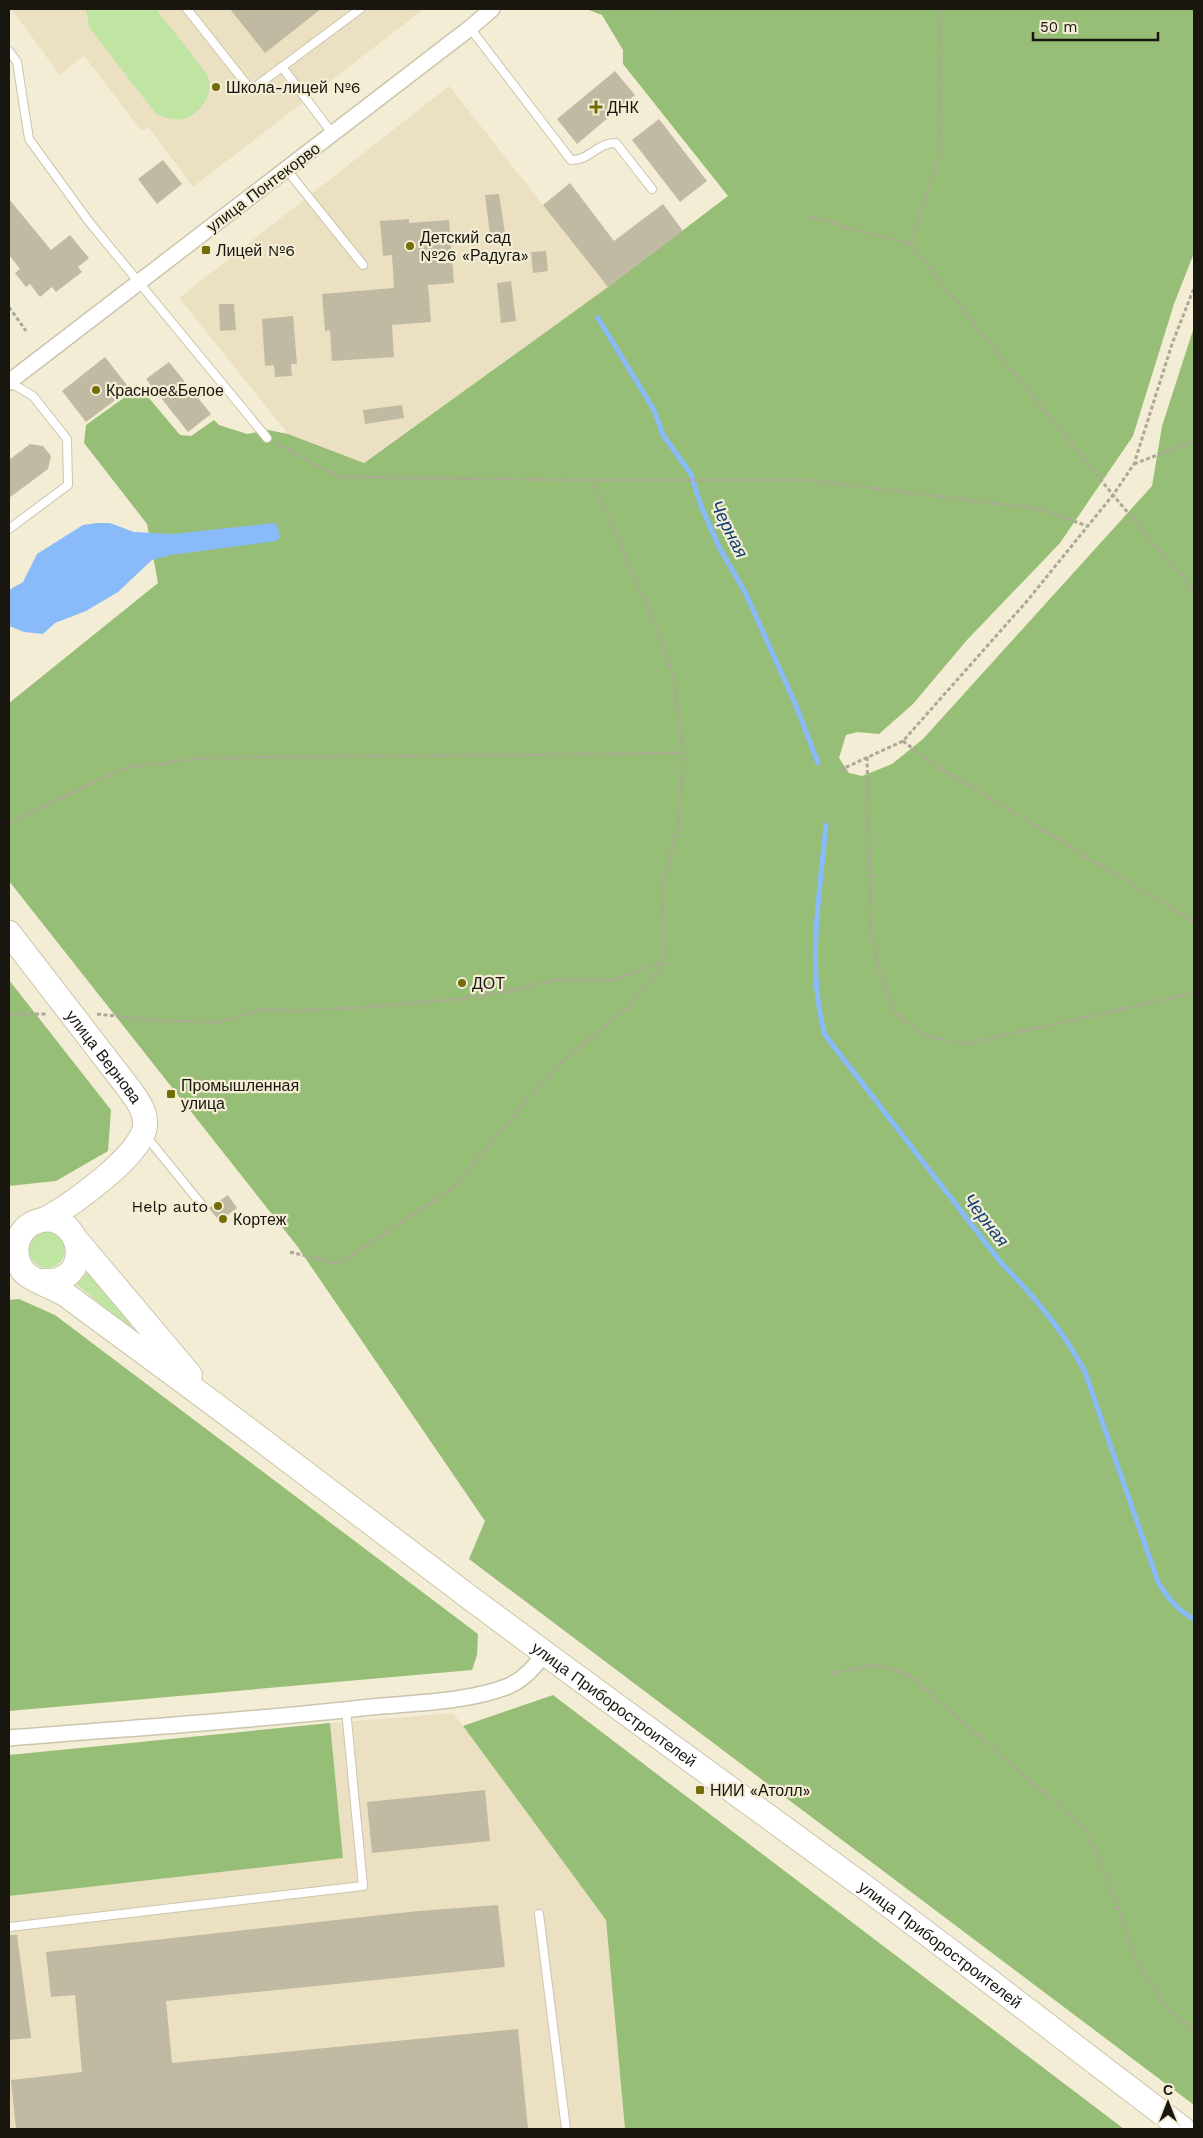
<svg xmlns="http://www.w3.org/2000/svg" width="1203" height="2138" font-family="'Work Sans',sans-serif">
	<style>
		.built { fill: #ebe1c2 }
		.green { fill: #c0e5a3 }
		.forest { fill: #97be77 }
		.water { fill: #89bafa }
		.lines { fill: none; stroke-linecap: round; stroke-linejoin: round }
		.stream { stroke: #89bafa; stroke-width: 5 }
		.building { fill: #c1baa3 }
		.lane-casing { stroke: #ccc5ad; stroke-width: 10 }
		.street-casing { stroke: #ccc5ad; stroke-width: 18 }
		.primary-casing { stroke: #ccc5ad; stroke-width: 26 }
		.path { stroke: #ada895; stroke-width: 3; stroke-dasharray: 4 2.5; stroke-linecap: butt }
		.lane { stroke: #fff; stroke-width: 8 }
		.street { stroke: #fff; stroke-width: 15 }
		.primary { stroke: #fff; stroke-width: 24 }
		.poi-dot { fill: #736c07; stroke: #f4edd5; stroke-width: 2 }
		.labels { text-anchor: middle; stroke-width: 4.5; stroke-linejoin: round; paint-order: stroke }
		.poi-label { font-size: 16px; fill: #18160e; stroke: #f4edd5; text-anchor: start }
		.street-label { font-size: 16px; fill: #18160e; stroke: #f4edd5 }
		.water-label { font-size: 18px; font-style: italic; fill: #0e3e76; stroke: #f4edd5 }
	</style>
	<rect width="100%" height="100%" fill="#f4edd5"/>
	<g class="built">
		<path d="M11,9H424L193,187L149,128L141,130L84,56L60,75Z"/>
		<path d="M449,86L608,287L363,463L288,434L179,298Z"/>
		<path d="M453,1713L606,1920L625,2129H9V1896L343,1858L330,1723Z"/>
	</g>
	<g class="green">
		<path d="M86,9H156C164,20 207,71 209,79C211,93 206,104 195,113C183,123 170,120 156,114L89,27Z"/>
		<circle cx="47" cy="1250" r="18"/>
		<path d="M90,1270L132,1324L129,1327L76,1284Z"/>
	</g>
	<g class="forest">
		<path d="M586,9H1194V253L1174,304L1133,436L1060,543L967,640L913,704L879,734L857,732L846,735L839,758L849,773L862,776L892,764L923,739L1152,486L1162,426L1194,327V2105L469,1559L485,1521L297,1246L9,881V703L158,583L147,524L84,443L86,425L132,392L143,391L180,435L191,436L214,420L219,425L247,434L268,430L288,434L364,463L608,287L728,196L623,64V50L602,15Z"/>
		<path d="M9,980L111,1110L108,1151L56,1181L9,1186Z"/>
		<path d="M19,1299L55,1315L478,1634L477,1655L472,1670L9,1711V1300Z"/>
		<path d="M553,1695L1124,2129H625L606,1920L463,1726Z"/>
		<path d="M330,1723L343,1858L9,1896V1755Z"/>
	</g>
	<path class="water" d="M97,523H110L134,532L173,534L274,523L277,525L280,538L276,541L171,555L152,560L118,592L86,611L55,623L43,634L24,632L9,626V590L23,582L37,554L83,525Z"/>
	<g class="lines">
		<g class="stream">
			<path d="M598,318L654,410L663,435L691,474L701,506L720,549L745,592L795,703L818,763"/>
			<path d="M826,825C820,893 806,968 825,1035L1002,1264C1034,1296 1064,1332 1085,1372L1158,1582C1167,1597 1178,1611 1194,1619"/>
		</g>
	</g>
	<g class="building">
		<path d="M230,9H321L265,53Z"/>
		<path d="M615,71L635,95L577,144L557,119Z"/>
		<path d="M659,119L707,181L680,202L632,140Z"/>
		<path d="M163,160L182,184L157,204L138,179Z"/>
		<path d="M570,183L614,241L663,204L683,231L608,287L543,205Z"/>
		<path d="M499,194L505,233L490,235L485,195Z"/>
		<path d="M9,199L51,250L70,235L89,258L78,267L82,272L56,292L52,287L40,297L30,284L26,287L15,273L20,269L9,255Z"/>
		<path d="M409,219V223L449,220L454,283L428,285L431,322L392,325L394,357L332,361L330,330L325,331L322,294L394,288L392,255L383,256L380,221Z"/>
		<path d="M546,251L548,271L533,273L531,252Z"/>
		<path d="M511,281L516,321L501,323L497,283Z"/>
		<path d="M219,304H234L236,330L220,331Z"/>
		<path d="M293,316L297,364H291L292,376L275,377L274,365L265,366L262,319Z"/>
		<path d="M105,357L130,389L86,422L62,391Z"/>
		<path d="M169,362L211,414L188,432L146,379Z"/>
		<path d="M402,405L404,418L365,424L363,410Z"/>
		<path d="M30,444L43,446L51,456L48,469L9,498V460Z"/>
		<path d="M228,1195L237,1208L219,1221L209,1208Z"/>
		<path d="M485,1790L490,1841L372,1853L367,1802Z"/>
		<path d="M498,1905L505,1967L166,2001L172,2063L518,2029L528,2129H16L11,2080L82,2072L75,1995L51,1997L46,1952L418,1911Z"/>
		<path d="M9,1935H17L31,2038L9,2040Z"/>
	</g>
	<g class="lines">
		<defs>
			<g id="lane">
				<path d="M187,9L251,90L360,9"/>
				<path d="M470,28L571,160C589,161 598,142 616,143L652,189"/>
				<path d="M9,51L17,62L29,139L90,223L267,438"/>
				<path d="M282,67L332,133"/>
				<path d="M286,169L363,265"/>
				<path d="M9,382L33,396L67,439L68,485L9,529"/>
				<path d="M145,1135L202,1205"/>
				<path d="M539,1914L566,2129"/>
				<path d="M9,1927L363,1886L346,1710"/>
			</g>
			<g id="street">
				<path d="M9,382L470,28L492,9"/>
				<path d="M9,1738C129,1728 251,1721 371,1707C412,1703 467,1702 506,1687C523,1681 535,1667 545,1653"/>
			</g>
			<g id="primary">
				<path id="s1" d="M9,933L130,1090C137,1100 146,1111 145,1125C144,1154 71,1205 46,1219"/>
				<path d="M78,1242L190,1375"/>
				<path id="s2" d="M42,1281C45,1281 55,1281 58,1280C88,1270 82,1227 53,1220C43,1218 31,1222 24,1230C13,1242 14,1263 26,1274C35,1282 57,1288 69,1297C132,1344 196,1390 259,1438C330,1492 401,1546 473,1600C603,1697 735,1792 866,1888C973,1967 1077,2049 1183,2129"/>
			</g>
		</defs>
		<use href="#lane" class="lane-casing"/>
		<use href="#street" class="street-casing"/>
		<use href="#primary" class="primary-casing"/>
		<g class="path">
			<path d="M664,9L668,15"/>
			<path d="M806,216L910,244L1113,495L1194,591"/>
			<path d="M910,244L939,155L941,9"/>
			<path d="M9,307L26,331"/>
			<path d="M276,443L340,477L592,480"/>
			<path d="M1134,464L1194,441"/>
			<path d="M903,741L929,761L1194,922"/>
			<path d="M867,757L871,929L880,975L896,1014L926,1036L965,1044L1194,993"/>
			<path d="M840,770L903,741L1027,601L1113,495L1134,464L1172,344L1194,288"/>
			<path d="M9,823L125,768L203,758L683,753L674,677L651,615L592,480H807L1041,509L1087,526"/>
			<path d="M9,1014H48"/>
			<path d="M97,1014L153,1020L218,1023L264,1009L292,1011L367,1007L458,999L504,992L557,980H614L664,961"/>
			<path d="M290,1252L338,1264L454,1187L522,1105L566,1058L631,1005L665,961L662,888L679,824L683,753"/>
			<path d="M832,1673L875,1665L909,1675L1083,1827L1100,1859L1137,1962L1165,2007L1194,2031"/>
		</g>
		<use href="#lane" class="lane"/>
		<use href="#street" class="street"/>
		<use href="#primary" class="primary"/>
	</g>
	<g class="poi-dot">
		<circle cx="216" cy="87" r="5"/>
		<path d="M593.5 99.5h5v5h5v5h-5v5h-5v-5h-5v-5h5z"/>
		<circle cx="410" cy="246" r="5"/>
		<rect x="201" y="245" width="10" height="10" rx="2.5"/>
		<circle cx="96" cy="390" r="5"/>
		<circle cx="462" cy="983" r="5"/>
		<rect x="166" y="1089" width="10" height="10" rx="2.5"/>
		<circle cx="218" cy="1206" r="5"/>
		<circle cx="223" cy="1219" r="5"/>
		<rect x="695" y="1785" width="10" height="10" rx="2.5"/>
	</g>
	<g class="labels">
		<g class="poi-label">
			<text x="226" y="93">Школа-лицей №6</text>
			<text x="607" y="113">ДНК</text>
			<text x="420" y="243">Детский сад<tspan x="420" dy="18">№26 «Радуга»</tspan></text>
			<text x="216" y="256">Лицей №6</text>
			<text x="106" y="396">Красное&amp;Белое</text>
			<text x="472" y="989">ДОТ</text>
			<text x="181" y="1091">Промышленная<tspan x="181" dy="18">улица</tspan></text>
			<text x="208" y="1212" text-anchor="end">Help auto</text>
			<text x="233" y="1225">Кортеж</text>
			<text x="710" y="1796">НИИ «Атолл»</text>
		</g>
		<g class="street-label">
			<text transform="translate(263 187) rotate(-37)" y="6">улица Понтекорво</text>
			<text dy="6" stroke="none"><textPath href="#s1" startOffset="156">улица Вернова</textPath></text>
			<text dy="6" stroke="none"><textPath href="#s2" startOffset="906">улица Приборостроителей</textPath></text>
			<text dy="6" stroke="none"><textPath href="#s2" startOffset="1311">улица Приборостроителей</textPath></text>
		</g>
		<g class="water-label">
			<text transform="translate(729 529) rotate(63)" y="6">Черная</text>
			<text transform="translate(986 1220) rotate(52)" y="6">Черная</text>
		</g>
	</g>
	<rect width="1203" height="2138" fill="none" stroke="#18160e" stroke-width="20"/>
	<g transform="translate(1168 2103)" stroke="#f4edd5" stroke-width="4" paint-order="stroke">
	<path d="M0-4L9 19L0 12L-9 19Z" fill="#18160e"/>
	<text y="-8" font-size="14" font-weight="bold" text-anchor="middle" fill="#18160e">С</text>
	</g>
	<path d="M1033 32v8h125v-8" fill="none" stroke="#18160e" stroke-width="2.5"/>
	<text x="1040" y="32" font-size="15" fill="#18160e" stroke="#f4edd5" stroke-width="4" paint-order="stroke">50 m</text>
</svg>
